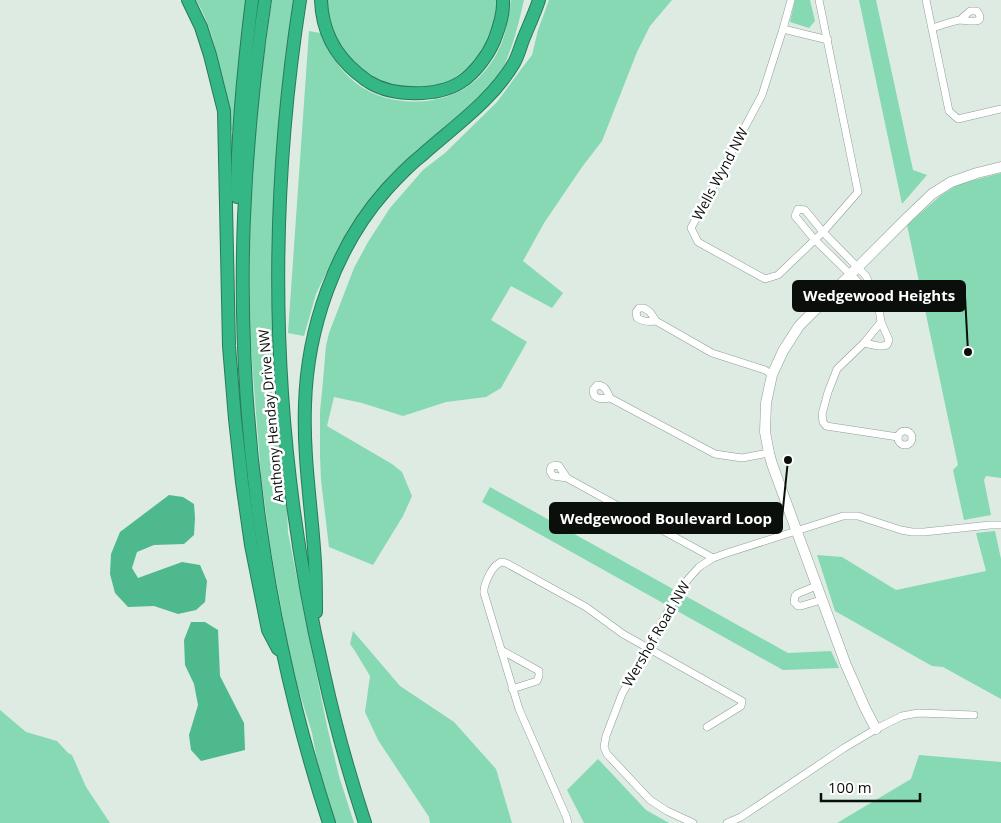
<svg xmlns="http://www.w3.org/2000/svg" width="1001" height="823" font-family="'Open Sans',sans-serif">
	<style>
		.green { fill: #86d9b2 }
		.water { fill: #4db98c }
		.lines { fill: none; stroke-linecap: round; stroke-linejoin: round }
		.street-casing { stroke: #909d96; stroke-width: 8 }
		.secondary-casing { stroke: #909d96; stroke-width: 11 }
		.highway-casing { stroke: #267c5b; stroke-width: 14 }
		.street { stroke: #fff; stroke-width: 7 }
		.secondary { stroke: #fff; stroke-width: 10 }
		.highway { stroke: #35b685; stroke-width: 12 }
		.labels { text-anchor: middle; stroke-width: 5; stroke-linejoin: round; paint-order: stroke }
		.street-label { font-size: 14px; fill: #0a0f0c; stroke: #fff }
		.leader { fill: none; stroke: #0a0f0c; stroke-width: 2 }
		.callout-dot { fill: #0a0f0c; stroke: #fff; stroke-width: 2 }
		.callout { fill: #0a0f0c; stroke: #0a0f0c; stroke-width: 2 }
		.callout-label { font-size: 15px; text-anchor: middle; font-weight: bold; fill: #fff }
	</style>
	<rect width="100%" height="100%" fill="#ddebe3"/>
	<g class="green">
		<path d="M196,0H250L234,128L232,131L230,129C223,89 218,35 196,0Z"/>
		<path d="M272,0H294L283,80L275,175L272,395L286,478L288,533L327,726L339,776L354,823H334L318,765L312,733L292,668L271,551L261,476L249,325L251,178L259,92Z"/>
		<path d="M326,0H497L496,18L494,26L485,47L479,55L471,65L453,79L442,85L427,90L394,88L359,70L330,33Z"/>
		<path d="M511,0H524C518,26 512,52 499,75C494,83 485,91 479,99L349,233L327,271L316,294L304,336L288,333L309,31L320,33C328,49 336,65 349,77C383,111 451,110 483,73C502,53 508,27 511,0Z"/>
		<path d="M549,0H672L650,26L637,52L602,141L582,167L544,223L523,261L563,293L552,308L511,286L491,320L527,342L501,388L486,397L446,402L403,416L362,403L334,397L327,426L392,464L402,472L412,496L403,516L373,565L329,547L321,480L320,456V411L322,392L326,346L329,333L354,268L368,242L390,208L423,170L445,153L497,102L522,68L532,55L538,30Z"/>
		<path d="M795,0H810L815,21L809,28L790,22Z"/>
		<path d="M859,0H876L913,170L927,175L902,204Z"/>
		<path d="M1001,173V478L986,476L984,480L991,515L964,520L953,470L958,465L907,225L940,196L959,184Z"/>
		<path d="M490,487L788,653L831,651L839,668L783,670L482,502Z"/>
		<path d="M995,531L1001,559V699L943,667L932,666L835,611L817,555L842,557L896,590L986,571L976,533Z"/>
		<path d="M353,631L400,686L454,722L496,769L512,823H430L429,817L378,740L365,712L370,676L355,651L350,644Z"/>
		<path d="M0,710L26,732L57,741L68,753L72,755L86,787L110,823H0Z"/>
		<path d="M919,755L1001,762V823H837L911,779Z"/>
		<path d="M598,759L646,810L669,823H584L567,790Z"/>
	</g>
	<g class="water">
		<path d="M169,495L183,497L194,504L195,518L194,535L184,544L154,545L137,552L132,568L138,578L182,562L200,565L207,581L205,602L196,610L178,614L154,606L128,607L115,593L110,574L111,554L120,532Z"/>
		<path d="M191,622H205L218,630L220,676L244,723L245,750L201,761L191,750L189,735L198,705L194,684L185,665L184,640Z"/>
	</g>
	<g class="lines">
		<defs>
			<g id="street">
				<path d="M791,0L783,29L762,95L691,228L698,242L765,279L778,275L823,232L858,192L819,0"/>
				<path d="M926,0L949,111L958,119L1001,109"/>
				<path d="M932,28C940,26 952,21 960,20C966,20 988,26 977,11H970L960,20"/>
				<path d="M783,29L828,40"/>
				<path d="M656,321C649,322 643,322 637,318L636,312L639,308H644L650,312L656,321L712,353L765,370L772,375"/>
				<path d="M881,322L864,343L837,369L828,392L822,414L823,422L826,426L898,437"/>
				<path d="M864,343L878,346H883L887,345L889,340L881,322L878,303L866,276L823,232L805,210L798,209L795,216L814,239L859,283L874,294"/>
				<path d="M610,398C602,399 593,400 593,390L597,385C605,385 607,391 610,398L715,454L742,458L769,453"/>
				<circle cx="905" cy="438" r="7"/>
				<path d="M567,478L553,476L550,471L551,467L555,465L559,466L567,478L713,558"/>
				<path d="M816,586L797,594L795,596L794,602L798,606H801L821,600"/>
				<path d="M501,650L539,671V676L537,681L512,689"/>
				<path d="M568,823L566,816L519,709L484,593C483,586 491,568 498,564C501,561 502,562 506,563L586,607L623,634L742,701L741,706L707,727"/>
				<path d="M693,823L667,811L650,800L607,754L604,747L606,736L622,694L682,586L699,567L713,558L727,553L843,516H858L901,530L912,532H924L990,525H1001"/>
				<path d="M727,823L741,817L844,748L876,729L902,716L918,713L974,715"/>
			</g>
			<path id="secondary" d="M876,729L865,708L846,665L772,464L769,453L765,432L766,403L772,375L783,351L799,326L909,216L932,194L951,182L977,173L1001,167"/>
			<g id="highway">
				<path d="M188,0L201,27L210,55L224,111L229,346L235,419L242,482L251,545L268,630L278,649"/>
				<path d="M265,0C254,72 247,144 244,217C236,420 266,630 329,823"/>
				<path d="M300,0C265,225 272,452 324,674C335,724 349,774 365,823"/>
				<path d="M321,0C322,30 334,54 357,73C361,76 365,80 369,82C393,97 438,97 461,82C475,73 488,55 494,41C499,28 504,14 503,0"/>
				<path d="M237,197C237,131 244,65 252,0"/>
				<path d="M316,612C316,596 316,579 315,563C312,510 303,458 305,405C307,329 335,247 386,190C397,178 408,166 421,156C453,127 492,101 514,63C519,54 521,44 525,35C530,23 535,12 539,0"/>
			</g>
		</defs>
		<use href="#street" class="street-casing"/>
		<use href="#secondary" class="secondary-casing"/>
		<use href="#highway" class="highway-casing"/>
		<use href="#street" class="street"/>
		<use href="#secondary" class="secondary"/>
		<use href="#highway" class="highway"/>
	</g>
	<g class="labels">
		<g class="street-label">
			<text transform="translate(720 174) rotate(-62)" y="5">Wells Wynd NW</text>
			<text transform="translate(271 416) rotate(-95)" y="5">Anthony Henday Drive NW</text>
			<text transform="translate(656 634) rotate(-60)" y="5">Wershof Road NW</text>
		</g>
	</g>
	<path class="leader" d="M968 352L965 296M788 460L782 518"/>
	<g class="callout-dot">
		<circle cx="968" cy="352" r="5"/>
		<circle cx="788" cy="460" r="5"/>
	</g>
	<g class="callout">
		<rect x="793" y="281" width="172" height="30" rx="5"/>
		<rect x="550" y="503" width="232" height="30" rx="5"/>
	</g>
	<g class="callout-label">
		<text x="879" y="301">Wedgewood Heights</text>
		<text x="666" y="524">Wedgewood Boulevard Loop</text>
	</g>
	<path d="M821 793v8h99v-8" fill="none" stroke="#0a0f0c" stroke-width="2.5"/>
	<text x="828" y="793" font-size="15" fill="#0a0f0c" stroke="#ffffff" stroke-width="4" paint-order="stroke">100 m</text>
</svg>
